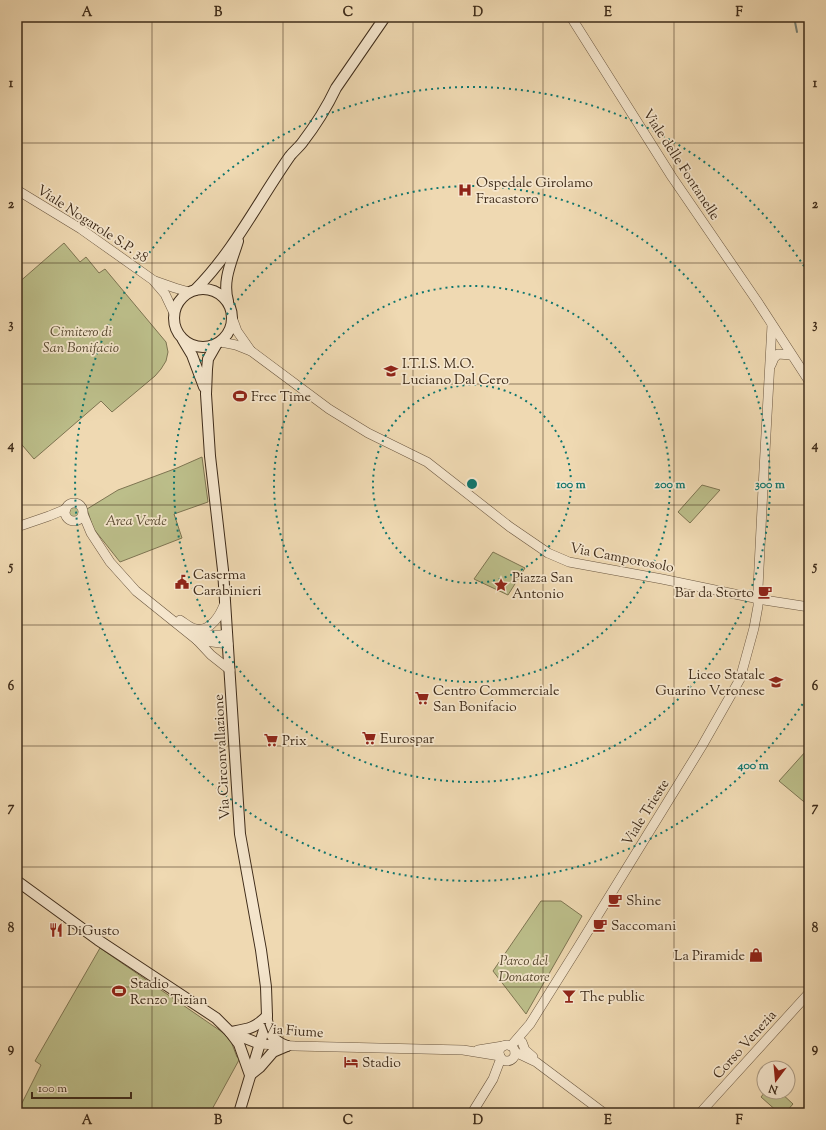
<svg xmlns="http://www.w3.org/2000/svg" width="826" height="1130" font-family="'Sorts Mill Goudy',serif">
	<style>
		.green { fill: #bcbe8a; stroke: #7e7552 }
		.lines { fill: none; stroke-linecap: round; stroke-linejoin: round }
		.stream { stroke: #768175; stroke-width: 2 }
		.tertiary-casing { stroke: #6b5740; stroke-width: 10 }
		.secondary-casing { stroke: #3f2c1a; stroke-width: 12 }
		.tertiary { stroke: #f5e6cd; stroke-width: 9 }
		.secondary { stroke: #f5e6cd; stroke-width: 10 }
		.grid { fill: none; stroke: #3f2c1a; stroke-width: 1; stroke-opacity: 0.55 }
		.ring { fill: none; stroke: #0f766e; stroke-width: 2; stroke-dasharray: 2 4 }
		.labels { text-anchor: middle; stroke-width: 3.5; stroke-linejoin: round; paint-order: stroke }
		.street-label { font-size: 14px; fill: #3f2c1a; stroke: #f5e6cd }
		.poi-label { font-size: 14px; fill: #3f2c1a; stroke: #f5e6cd; text-anchor: start }
		.park-label { font-size: 14px; font-style: italic; fill: #584930; stroke: #f5e6cd }
		.centre { fill: #0f766e; stroke: #f5e6cd; stroke-width: 2 }
		.ring-label { font-size: 12px; text-anchor: middle; font-weight: bold; fill: #0f766e; stroke: #f5e6cd; stroke-width: 3.5; stroke-linejoin: round; paint-order: stroke }
		.neatline { fill: none; stroke: #3f2c1a; stroke-width: 1.5 }
		.grid-label { font-size: 13px; text-anchor: middle; font-weight: bold; fill: #3f2c1a }
	</style>
	<rect width="100%" height="100%" fill="#efd9b2"/>
	<filter id="stains"><feTurbulence type="fractalNoise" baseFrequency=".005" numOctaves="4"/><feColorMatrix values="0 0 0 0 .2 0 0 0 0 .09 0 0 0 0 .02 0 0 0 .5 -.17"/></filter>
	<radialGradient id="worn" r=".72"><stop offset=".6" stop-color="#630" stop-opacity="0"/><stop offset="1" stop-color="#630" stop-opacity=".3"/></radialGradient>
	<g class="green">
		<path d="M64,243L80,262L86,257L99,273L105,269L166,342L168,352L166,361L161,369L155,376L112,412L101,401L34,459L17,439V284Z"/>
		<path d="M202,457L208,502L174,514L182,538L120,562L93,528L87,509L118,490L177,468Z"/>
		<path d="M702,485L720,490L690,523L678,512Z"/>
		<circle cx="74" cy="512" r="5"/>
		<path d="M493,552L525,568L508,595L474,579Z"/>
		<path d="M809,737V806L779,781L806,751Z"/>
		<path d="M541,901H561L582,916L526,1014L493,971Z"/>
		<path d="M100,948L225,1034L229,1040L230,1039L233,1042L232,1044L237,1057L240,1059L239,1060L210,1113H17L41,1065L35,1061Z"/>
		<path d="M765,1092H780L793,1104L785,1113H779L761,1097Z"/>
	</g>
	<g class="lines">
		<path class="stream" d="M794,17L797,32"/>
		<defs>
			<g id="tertiary">
				<path d="M571,17L672,177L757,301L809,381"/>
				<path d="M17,190L81,229L153,280L165,294L174,313"/>
				<path d="M155,281L175,288L189,292"/>
				<path d="M233,320L237,331L251,351"/>
				<path d="M221,342L236,345L251,351L329,409L368,433L427,462L510,527L548,553L569,562L662,579L764,600L809,607"/>
				<path d="M771,365L774,358L778,354L791,355"/>
				<circle cx="74" cy="512" r="9"/>
				<path d="M83,514L91,533L110,562L136,591L197,640L211,655L230,670"/>
				<path d="M17,527L49,516L66,509"/>
				<path d="M180,620C185,623 191,629 197,629C211,631 220,615 224,605"/>
				<path d="M197,640L198,636L201,635H221L226,634"/>
				<path d="M197,640L228,644"/>
				<path d="M522,1042L525,1050L533,1057"/>
				<path d="M260,1044L295,1046L463,1050L500,1056"/>
				<circle cx="507" cy="1053" r="8"/>
				<path d="M511,1046L530,1024L577,949L702,746L740,679L754,628L758,606V588L763,488L772,325"/>
				<path d="M478,1050L503,1046"/>
				<path d="M515,1052L536,1062L604,1113"/>
				<path d="M472,1113L493,1079L501,1058"/>
				<path d="M700,1113L809,993"/>
			</g>
			<g id="secondary">
				<circle cx="203" cy="318" r="29"/>
				<path d="M195,290C234,251 259,200 290,156C294,151 299,147 302,143C315,126 327,107 336,88L385,17"/>
				<path d="M228,301C222,280 232,261 238,241"/>
				<path d="M183,340L192,355L204,387"/>
				<path d="M216,345L208,359L207,369L206,394L210,456L223,570L240,834L261,950L266,987L267,1016L264,1030L239,1113"/>
				<path d="M17,881L98,940L216,1018L230,1032L260,1044"/>
				<path d="M267,1020C270,1036 272,1040 287,1046"/>
				<path d="M230,1032L239,1044L250,1075"/>
				<path d="M230,1032C248,1029 254,1029 267,1016"/>
				<path d="M250,1075L260,1067L273,1052L287,1046"/>
			</g>
		</defs>
		<use href="#tertiary" class="tertiary-casing"/>
		<use href="#secondary" class="secondary-casing"/>
		<use href="#tertiary" class="tertiary"/>
		<use href="#secondary" class="secondary"/>
	</g>
	<path class="grid" d="M152,17V1113M283,17V1113M413,17V1113M543,17V1113M674,17V1113M17,143H809M17,263H809M17,384H809M17,505H809M17,625H809M17,746H809M17,867H809M17,987H809"/>
	<g class="ring">
		<circle cx="472" cy="484" r="99"/>
		<circle cx="472" cy="484" r="198"/>
		<circle cx="472" cy="484" r="298"/>
		<path d="M809 694A397 397 0 1 1 809 274"/>
	</g>
	<defs>
		<symbol id="hospital-bare" viewBox="-9 -9 18 18"><path d="M-5-5h3v3.5h4V-5h3V5h-3V1.5h-4V5h-3Z" fill="#8f2418" stroke="#f5e6cd" stroke-width="2.5" paint-order="stroke"/></symbol>
		<symbol id="school-bare" viewBox="-9 -9 18 18"><path d="M0-5L7-2L0 1L-7-2ZM-4 1L0 2.5L4 1V4Q0 6-4 4Z" fill="#8f2418" stroke="#f5e6cd" stroke-width="2.5" paint-order="stroke"/></symbol>
		<symbol id="stadium-bare" viewBox="-9 -9 18 18"><path d="M0-5a6.5 5 0 1 0 0 10a6.5 5 0 1 0 0-10ZM-3.5-1.8h7v3.6h-7Z" fill="#8f2418" stroke="#f5e6cd" stroke-width="2.5" paint-order="stroke"/></symbol>
		<symbol id="civic-bare" viewBox="-9 -9 18 18"><path d="M-.6-6.5H3V-4.5H.6V-3L4-1V1h2V6H-6V1h2V-1L-.6-3ZM-1.2 2.5V6h2.4V2.5Z" fill="#8f2418" stroke="#f5e6cd" stroke-width="2.5" paint-order="stroke"/></symbol>
		<symbol id="sight-bare" viewBox="-9 -9 18 18"><path d="M0-6L1.8-2.2L6-1.7L2.9 1.2L3.7 5.4L0 3.3L-3.7 5.4L-2.9 1.2L-6-1.7L-1.8-2.2Z" fill="#8f2418" stroke="#f5e6cd" stroke-width="2.5" paint-order="stroke"/></symbol>
		<symbol id="cafe-bare" viewBox="-9 -9 18 18"><path d="M-5.5-4.5H6V0H3Q3 3.5 0 3.5H-2.5Q-5.5 3.5-5.5 0ZM3-3.2v2h1.7v-2ZM-6 4.5H4V6H-6Z" fill="#8f2418" stroke="#f5e6cd" stroke-width="2.5" paint-order="stroke"/></symbol>
		<symbol id="supermarket-bare" viewBox="-9 -9 18 18"><path d="M-6-5.5h2.5l.6 2H6L4.5 2H-2.5L-4.4-4H-6ZM-1.5 3.2a1.3 1.3 0 1 0 .1 0ZM3 3.2a1.3 1.3 0 1 0 .1 0Z" fill="#8f2418" stroke="#f5e6cd" stroke-width="2.5" paint-order="stroke"/></symbol>
		<symbol id="restaurant-bare" viewBox="-9 -9 18 18"><path d="M-5-6h1v4h1v-4h1v4h1v-4h1v5L-1.5 .5V6h-2V.5L-5-1ZM5-6V6H3V1.5H1.5Q1.5-4 5-6Z" fill="#8f2418" stroke="#f5e6cd" stroke-width="2.5" paint-order="stroke"/></symbol>
		<symbol id="shop-bare" viewBox="-9 -9 18 18"><path d="M-5-2.5h2.3a2.7 3.5 0 0 1 5.4 0H5L5.5 6h-11ZM-1.5-2.5h3a1.5 2.3 0 0 0-3 0Z" fill="#8f2418" stroke="#f5e6cd" stroke-width="2.5" paint-order="stroke"/></symbol>
		<symbol id="bar-bare" viewBox="-9 -9 18 18"><path d="M-6-5H6L.8 .8V4.5H3.5V6h-7V4.5H-.8V.8Z" fill="#8f2418" stroke="#f5e6cd" stroke-width="2.5" paint-order="stroke"/></symbol>
		<symbol id="hotel-bare" viewBox="-9 -9 18 18"><path d="M-6-4.5h1.5V1H6V5H4.5V3h-9V5H-6ZM-4 0a1.8 1.8 0 1 1 3.6 0ZM.5 0V-2.5h3Q6-2.5 6 0Z" fill="#8f2418" stroke="#f5e6cd" stroke-width="2.5" paint-order="stroke"/></symbol>
	</defs>
	<g fill-rule="evenodd">
		<use href="#hospital-bare" x="455" y="180" width="20" height="20"/>
		<use href="#school-bare" x="381" y="361" width="20" height="20"/>
		<use href="#stadium-bare" x="230" y="386" width="20" height="20"/>
		<use href="#civic-bare" x="172" y="572" width="20" height="20"/>
		<use href="#sight-bare" x="491" y="575" width="20" height="20"/>
		<use href="#cafe-bare" x="755" y="582" width="20" height="20"/>
		<use href="#school-bare" x="766" y="672" width="20" height="20"/>
		<use href="#supermarket-bare" x="412" y="688" width="20" height="20"/>
		<use href="#supermarket-bare" x="359" y="728" width="20" height="20"/>
		<use href="#supermarket-bare" x="261" y="730" width="20" height="20"/>
		<use href="#cafe-bare" x="605" y="890" width="20" height="20"/>
		<use href="#cafe-bare" x="590" y="915" width="20" height="20"/>
		<use href="#restaurant-bare" x="46" y="920" width="20" height="20"/>
		<use href="#shop-bare" x="746" y="945" width="20" height="20"/>
		<use href="#stadium-bare" x="109" y="981" width="20" height="20"/>
		<use href="#bar-bare" x="559" y="986" width="20" height="20"/>
		<use href="#hotel-bare" x="341" y="1052" width="20" height="20"/>
	</g>
	<g class="labels">
		<g class="street-label">
			<text transform="translate(682 164) rotate(57)" y="5">Viale delle Fontanelle</text>
			<text transform="translate(93 223) rotate(33)" y="5">Viale Nogarole S.P. 38</text>
			<text transform="translate(622 557) rotate(11)" y="5">Via Camporosolo</text>
			<text transform="translate(221 757) rotate(-93)" y="5">Via Circonvallazione</text>
			<text transform="translate(645 812) rotate(-58)" y="5">Viale Trieste</text>
			<text transform="translate(293 1030) rotate(4)" y="5">Via Fiume</text>
			<text transform="translate(744 1044) rotate(-48)" y="5">Corso Venezia</text>
		</g>
		<g class="poi-label">
			<text x="476" y="187">Ospedale Girolamo<tspan x="476" dy="16">Fracastoro</tspan></text>
			<text x="402" y="368">I.T.I.S. M.O.<tspan x="402" dy="16">Luciano Dal Cero</tspan></text>
			<text x="251" y="401">Free Time</text>
			<text x="193" y="579">Caserma<tspan x="193" dy="16">Carabinieri</tspan></text>
			<text x="512" y="582">Piazza San<tspan x="512" dy="16">Antonio</tspan></text>
			<text x="754" y="597" text-anchor="end">Bar da Storto</text>
			<text x="765" y="679" text-anchor="end">Liceo Statale<tspan x="765" dy="16">Guarino Veronese</tspan></text>
			<text x="433" y="695">Centro Commerciale<tspan x="433" dy="16">San Bonifacio</tspan></text>
			<text x="380" y="743">Eurospar</text>
			<text x="282" y="745">Prix</text>
			<text x="626" y="905">Shine</text>
			<text x="611" y="930">Saccomani</text>
			<text x="67" y="935">DiGusto</text>
			<text x="745" y="960" text-anchor="end">La Piramide</text>
			<text x="130" y="988">Stadio<tspan x="130" dy="16">Renzo Tizian</tspan></text>
			<text x="580" y="1001">The public</text>
			<text x="362" y="1067">Stadio</text>
		</g>
		<g class="park-label">
			<text x="81" y="336">Cimitero di<tspan x="81" dy="16">San Bonifacio</tspan></text>
			<text x="136" y="525">Area Verde</text>
			<text x="524" y="965">Parco del<tspan x="524" dy="16">Donatore</tspan></text>
		</g>
	</g>
	<circle cx="472" cy="484" r="6" class="centre"/>
	<g class="ring-label">
		<text x="571" y="488">100 m</text>
		<text x="670" y="488">200 m</text>
		<text x="770" y="488">300 m</text>
		<text x="753" y="769">400 m</text>
	</g>
	<rect width="826" height="1130" fill="none" stroke="#efd9b2" stroke-width="44"/>
	<g transform="translate(776 1080) rotate(196)"><circle r="19" fill="#f5e6cd" stroke="#ac9c85"/>
	<path d="M0-3L7 15L0 10L-7 15Z" fill="#8f2418"/>
	<text y="-6" font-size="11" font-weight="bold" text-anchor="middle" fill="#3f2c1a">N</text>
	</g>
	<path d="M32 1092v6h99v-6" fill="none" stroke="#3f2c1a" stroke-width="2"/>
	<text x="38" y="1092" font-size="12" fill="#3f2c1a" stroke="#f5e6cd" stroke-width="3" paint-order="stroke">100 m</text>
	<rect x="22" y="22" width="782" height="1086" class="neatline"/>
	<g class="grid-label">
		<text x="87" y="16">A</text>
		<text x="218" y="16">B</text>
		<text x="348" y="16">C</text>
		<text x="478" y="16">D</text>
		<text x="608" y="16">E</text>
		<text x="739" y="16">F</text>
		<text x="11" y="87">1</text>
		<text x="815" y="87">1</text>
		<text x="11" y="208">2</text>
		<text x="815" y="208">2</text>
		<text x="11" y="328">3</text>
		<text x="815" y="328">3</text>
		<text x="11" y="449">4</text>
		<text x="815" y="449">4</text>
		<text x="11" y="570">5</text>
		<text x="815" y="570">5</text>
		<text x="11" y="690">6</text>
		<text x="815" y="690">6</text>
		<text x="11" y="811">7</text>
		<text x="815" y="811">7</text>
		<text x="11" y="932">8</text>
		<text x="815" y="932">8</text>
		<text x="11" y="1052">9</text>
		<text x="815" y="1052">9</text>
		<text x="87" y="1124">A</text>
		<text x="218" y="1124">B</text>
		<text x="348" y="1124">C</text>
		<text x="478" y="1124">D</text>
		<text x="608" y="1124">E</text>
		<text x="739" y="1124">F</text>
	</g>
	<rect width="100%" height="100%" filter="url(#stains)"/>
	<rect width="100%" height="100%" fill="url(#worn)"/>
</svg>
